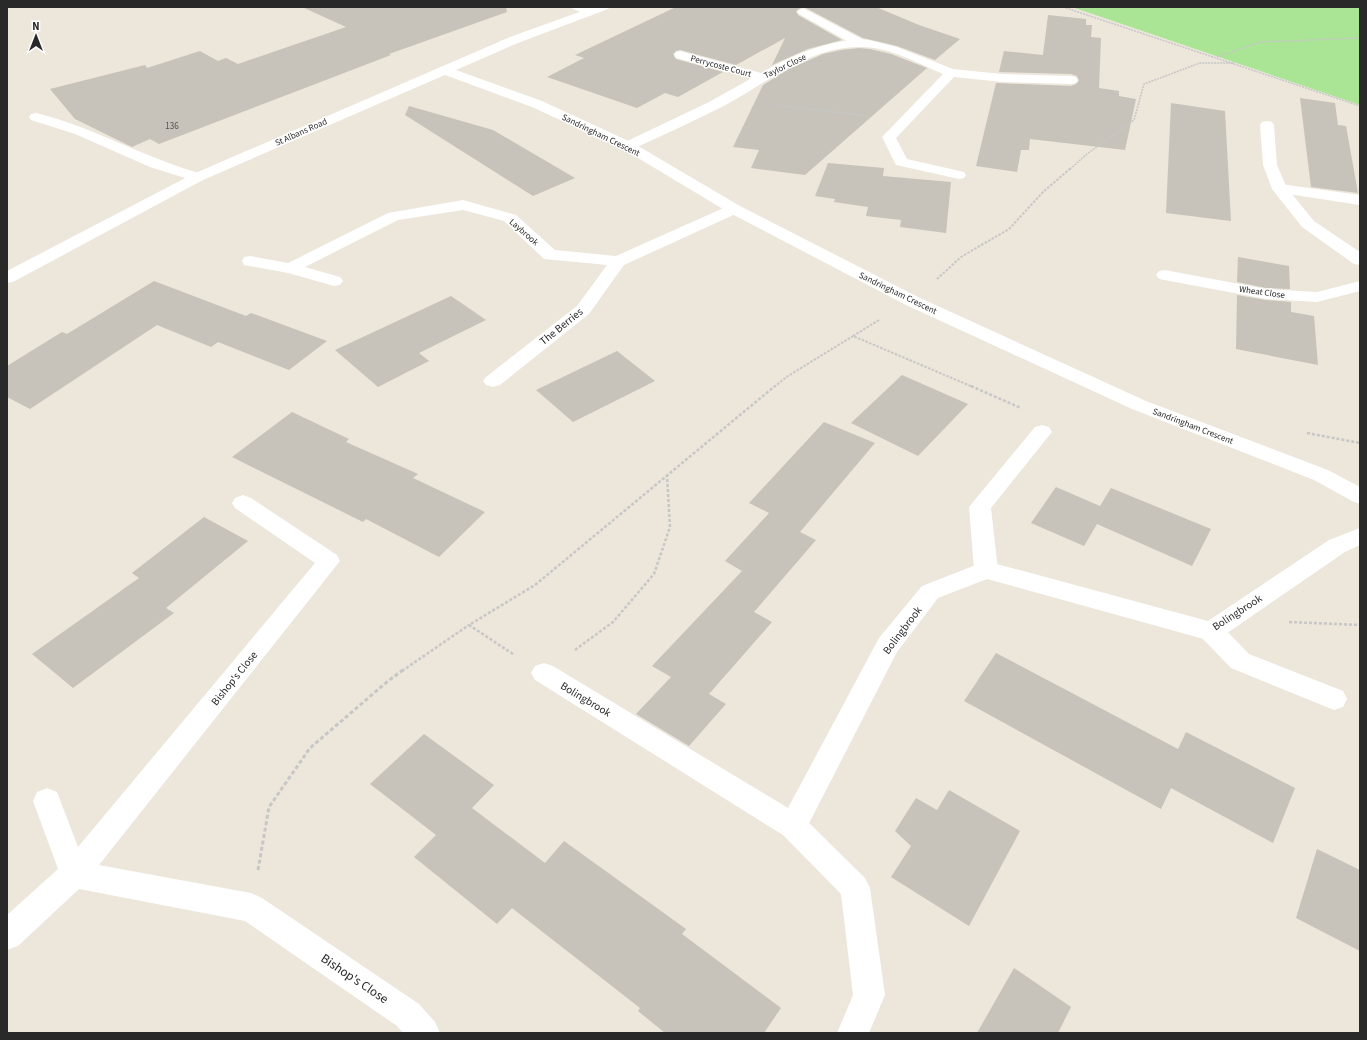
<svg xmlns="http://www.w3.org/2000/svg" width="1367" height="1040" font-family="'Source Sans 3',sans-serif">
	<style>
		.green { fill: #a9e595 }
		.building { fill: #c7c3ba }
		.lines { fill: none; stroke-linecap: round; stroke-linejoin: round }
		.path-far3 { stroke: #c7c7c7; stroke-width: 1.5; stroke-dasharray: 2 1; stroke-linecap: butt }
		.path-far2 { stroke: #c7c7c7; stroke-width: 2; stroke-dasharray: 2.5 1.5; stroke-linecap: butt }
		.path-far1 { stroke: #c7c7c7; stroke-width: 2.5; stroke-dasharray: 3 2; stroke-linecap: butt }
		.path { stroke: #c7c7c7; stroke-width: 3; stroke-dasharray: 4 2.5; stroke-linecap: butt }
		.lane { fill: #fff; fill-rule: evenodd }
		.street { fill: #fff; fill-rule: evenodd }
		.secondary { fill: #fff; fill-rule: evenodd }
		.labels { text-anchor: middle; stroke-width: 3; stroke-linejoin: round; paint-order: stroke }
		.far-street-label { font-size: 9px; fill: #292929; stroke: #fff }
		.number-label { font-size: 9px; fill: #50504d }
		.street-label { font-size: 11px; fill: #292929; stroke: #fff }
		.near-street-label { font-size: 13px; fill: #292929; stroke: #fff }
	</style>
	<rect width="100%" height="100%" fill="#ece6db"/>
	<path class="green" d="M1072,7H1360V105Z"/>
	<g class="building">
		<path d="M302,7H506L507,12L389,54L391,55L159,144L150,139L132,147L75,119L50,89L145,65L147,68L200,51L218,61L226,58L238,64L346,27Z"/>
		<path d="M676,7H802L796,11L798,15L842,40L808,49L772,65L785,38L736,65L680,50L676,51L673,54L676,59L723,72L678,97L665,93L637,108L547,77L584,58L575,55Z"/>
		<path d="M804,7H876L919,25L960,39L935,60L897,46L863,38Z"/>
		<path d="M1048,15L1086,19V25H1092L1091,37L1101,38L1099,88L1119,91V96L1136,99L1125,150L1030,139L1029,150H1021L1017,172L976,166L996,83L1071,86L1076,84L1079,81L1077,76L1071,74L999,72L1004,51L1043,55Z"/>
		<path d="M859,48L870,49L891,54L927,68L805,175L751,168L759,150L733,147L763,85L789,69L823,54L841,50Z"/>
		<path d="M1300,98L1335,103L1338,125L1346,126L1358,193L1311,187Z"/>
		<path d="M1171,103L1225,111L1231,221L1166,213Z"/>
		<path d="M409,106L493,130L575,178L533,196L405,115Z"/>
		<path d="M828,163L884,168L883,176L951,182L946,233L900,227L901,220L866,216L868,207L834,202L835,199L815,196Z"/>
		<path d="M1238,257L1289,266L1290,289L1266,288L1237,282Z"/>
		<path d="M154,281L246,316L251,313L327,341L289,370L218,342L211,347L157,325L30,409L7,397V366L62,332L67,334Z"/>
		<path d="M1237,295L1266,300L1291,302V312L1314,316L1318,365L1236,349Z"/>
		<path d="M451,296L486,320L419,353L429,361L378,387L335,350Z"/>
		<path d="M617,351L655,381L573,422L536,390Z"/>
		<path d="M902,375L968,404L918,456L851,423Z"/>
		<path d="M292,412L349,439L346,442L418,474L413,478L485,512L439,557L366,519L363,522L232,457Z"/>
		<path d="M824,422L875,443L800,532L816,540L754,612L772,622L709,694L726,704L689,746L636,714L671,677L652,666L742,571L725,561L769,513L749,503Z"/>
		<path d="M1056,487L1100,506L1111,488L1211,529L1192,566L1097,524L1084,546L1031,523Z"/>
		<path d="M204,517L248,541L166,608L174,613L73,688L32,654L139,578L132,573Z"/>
		<path d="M996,653L1178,749L1186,732L1295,788L1273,843L1171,788L1161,809L964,701Z"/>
		<path d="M424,734L494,785L472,808L545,863L564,841L686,929L682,934L781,1008L764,1033H665L638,1011L640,1008L512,908L497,924L414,857L436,835L370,784Z"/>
		<path d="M949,790L1020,831L969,926L891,877L911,846L895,831L916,798L937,810Z"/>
		<path d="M1317,849L1360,870V951L1296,918Z"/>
		<path d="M1014,968L1071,1007L1058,1033H977Z"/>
	</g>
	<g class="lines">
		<g class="path-far3">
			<path d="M1063,7L1360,106"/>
			<path d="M1217,57L1260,42L1360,38"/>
			<path d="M776,105L867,116"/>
			<path d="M1070,169L1087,154L1134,120L1144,84L1200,63H1234"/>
		</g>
		<g class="path-far2">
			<path d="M937,279L961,257L1009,229L1043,192L1071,168"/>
			<path d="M879,320L853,336L973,387"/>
			<path d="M774,387L788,376L853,336"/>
		</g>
		<g class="path-far1">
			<path d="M971,386L1021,408"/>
			<path d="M1307,433L1360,443"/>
			<path d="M1289,622L1360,625"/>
			<path d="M575,650L613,622L654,574L670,527L667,476"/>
			<path d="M513,654L469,625L535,585L775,386"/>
			<path d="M402,671L469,625"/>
		</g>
		<path class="path" d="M258,870L269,807L310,748L388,681L403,670"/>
		<g class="lane">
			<path d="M571,7C580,7 590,5 596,12L594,14L590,16L573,9Z"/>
			<path d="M803,8L864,40L866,43L864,46H856L799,14L797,12L799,10Z"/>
			<path d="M36,113C94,127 146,159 203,174L206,177L203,180L198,182L150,167L75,134L31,120L29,117L31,114Z"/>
			<path d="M1280,184L1360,195V205L1275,192L1272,189L1275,186Z"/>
			<path d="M1042,425L1049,427L1052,432L991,508L998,570L994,576L986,579L978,576L974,570L969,507L1035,427Z"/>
			<path d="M1211,621L1220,624L1249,654L1343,691L1347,699L1343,707L1334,710L1231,668L1202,638L1199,631L1202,624Z"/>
			<path d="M793,813L803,817L865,878L870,888L885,995L869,1033H837L853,995L841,894L783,835L779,826L783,817Z"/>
		</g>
		<g class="street">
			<path d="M859,39L869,40L897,47L953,69L1002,74L1071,76L1076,77L1078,80L1076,83L1071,84L1002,82L954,77L896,138L907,159L964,172L966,175L964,178L959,179L896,165L882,137L943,74C917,63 888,46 859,47C809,47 766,83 724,106C694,121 663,135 633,149L628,150L623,149L621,146L623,143L709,102L752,78L676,58L674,55L676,52L680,51L761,73C792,55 823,42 859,39Z"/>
			<path d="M1267,121L1272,122L1274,125L1277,165L1287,188L1314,221L1360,252V265L1354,264L1302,227L1272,189L1263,165L1260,125L1262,122Z"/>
			<path d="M463,200L516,215L555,250L616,256L728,206L734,204L740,206L742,209L740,212L624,265L589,314L500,385L493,387L486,385L483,381L486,377L577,306L607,265L544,259L504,221L463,210L398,220L305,267L340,277L343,281L340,285L334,286L288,273L244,265L242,261L244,257L250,256L288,263L388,213Z"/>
			<path d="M1165,270L1266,289L1317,292L1360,281V291L1317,302L1266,299L1159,279L1156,275L1159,271Z"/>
			<path d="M243,495L251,498L337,555L340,561L99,865L251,893L262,898L419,1004L435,1022L440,1033H403L397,1026L245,921L79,889L18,946L7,950V915L58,869L33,801L37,792L47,788L57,792L78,847L315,563L235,508L232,503L235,498Z"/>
			<path d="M1360,528V545L1345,552L1220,638L1211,641L987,579L938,598L897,652L803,835L793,839L783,835L535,680L531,673L535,666L544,663L553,666L788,808L879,638L922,586L986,561L1208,621L1329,540Z"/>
		</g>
		<path class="secondary" d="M593,7H610L608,9L518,43L456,70L542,101L633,143L740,206L918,297L1146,401L1328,470L1360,487V504L1352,501L1314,480L1132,409L906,305L728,212L623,149L532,107L445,75L203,180L13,282L7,283V271L193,174L510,37Z"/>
	</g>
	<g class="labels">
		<g class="far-street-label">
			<text transform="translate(721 66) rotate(15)" y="3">Perrycoste Court</text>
			<text transform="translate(785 66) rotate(-26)" y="3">Taylor Close</text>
			<text transform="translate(301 132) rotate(-24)" y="3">St Albans Road</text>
			<text transform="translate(601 135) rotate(26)" y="3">Sandringham Crescent</text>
			<text transform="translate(524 232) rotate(41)" y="3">Laybrook</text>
			<text transform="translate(1262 292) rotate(8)" y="3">Wheat Close</text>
			<text transform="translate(898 293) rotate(26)" y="3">Sandringham Crescent</text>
			<text transform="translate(1193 426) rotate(21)" y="3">Sandringham Crescent</text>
		</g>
		<g class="number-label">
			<text x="172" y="129">136</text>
		</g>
		<g class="street-label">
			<text transform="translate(561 326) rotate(-39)" y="4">The Berries</text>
			<text transform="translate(1237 612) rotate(-33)" y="4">Bolingbrook</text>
			<text transform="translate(902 630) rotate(-53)" y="4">Bolingbrook</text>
			<text transform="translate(234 678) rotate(-51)" y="4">Bishop's Close</text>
			<text transform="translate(586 699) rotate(31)" y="4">Bolingbrook</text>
		</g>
		<g class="near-street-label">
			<text transform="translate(355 978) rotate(34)" y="5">Bishop's Close</text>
		</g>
	</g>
	<rect width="1367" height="1040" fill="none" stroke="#292929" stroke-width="16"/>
	<g transform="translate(36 36)" stroke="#ffffff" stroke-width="3" paint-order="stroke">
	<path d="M0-3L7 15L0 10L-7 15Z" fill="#292929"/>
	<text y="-6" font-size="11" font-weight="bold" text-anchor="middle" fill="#292929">N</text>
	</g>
</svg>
